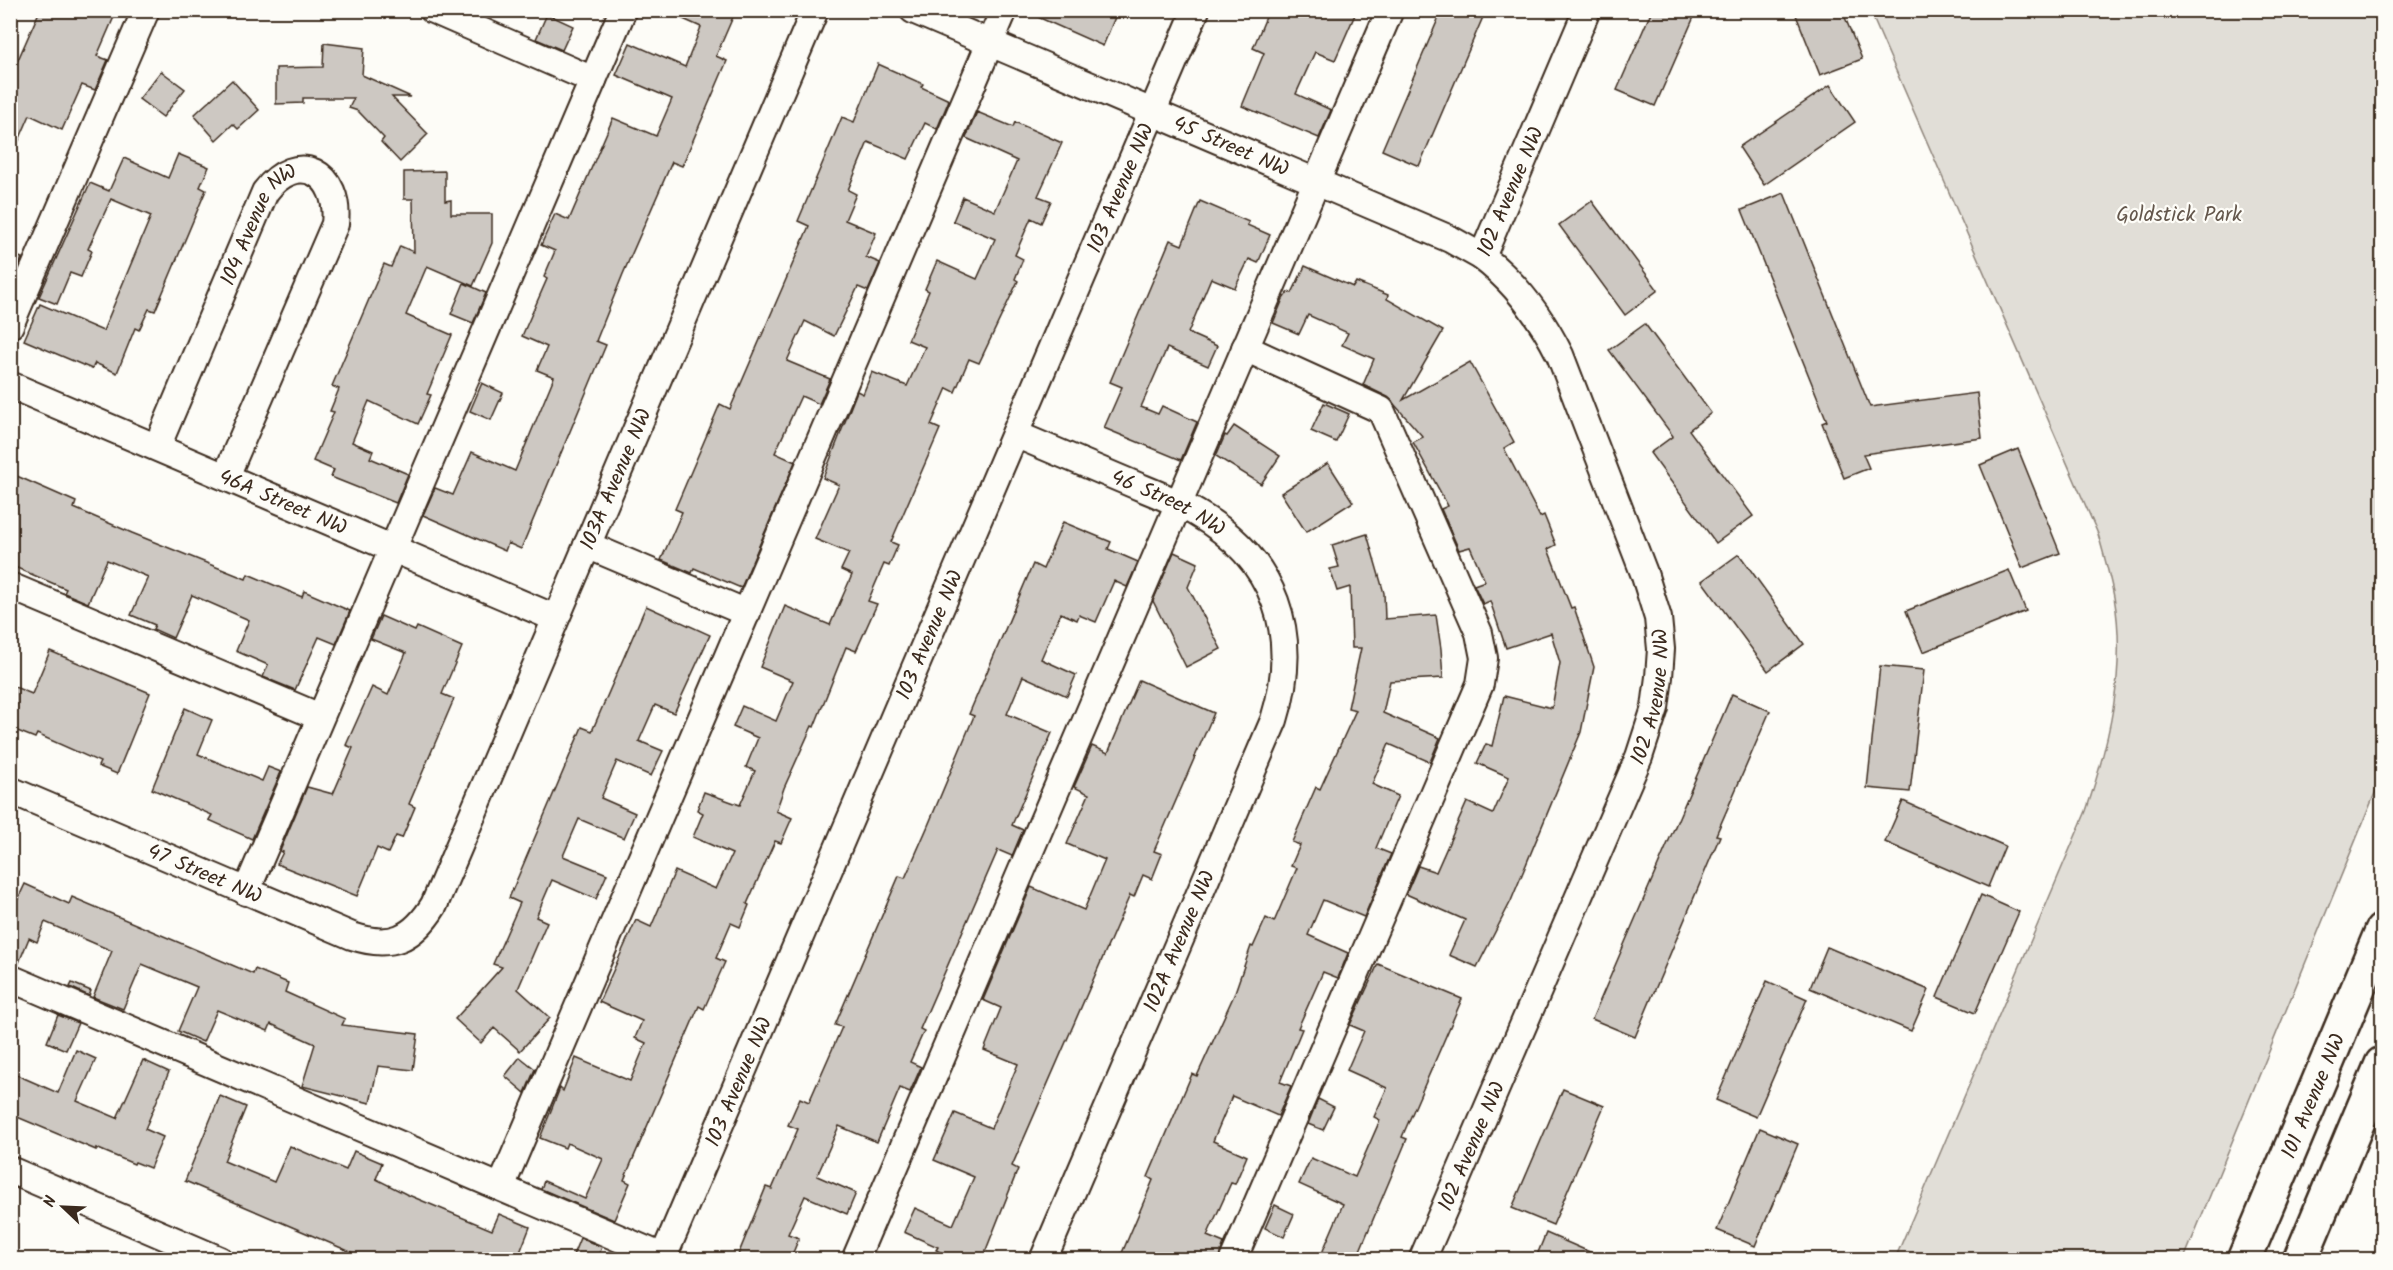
<svg xmlns="http://www.w3.org/2000/svg" width="2393" height="1270" font-family="Kalam,sans-serif">
	<style>
		.green { fill: #e1ded7; stroke: #8e847a; stroke-width: 1.5 }
		.building { fill: #cdc8c2; stroke: #3b2a1e; stroke-width: 1.5 }
		.lines { fill: none; stroke-linecap: round; stroke-linejoin: round }
		.minor-casing { stroke: #3b2a1e; stroke-width: 30 }
		.major-casing { stroke: #3b2a1e; stroke-width: 38 }
		.minor { stroke: #fdfcf7; stroke-width: 26 }
		.major { stroke: #fdfcf7; stroke-width: 33 }
		.labels { text-anchor: middle; stroke-width: 4.5; stroke-linejoin: round; paint-order: stroke }
		.street-label { font-size: 21px; fill: #3b2a1e; stroke: #fdfcf7 }
		.park-label { font-size: 21px; fill: #64574c; stroke: #fdfcf7 }
	</style>
	<rect width="100%" height="100%" fill="#fdfcf7"/>
	<filter id="ink" filterUnits="userSpaceOnUse"><feTurbulence type="fractalNoise" baseFrequency=".0167" numOctaves="2"/><feDisplacementMap in="SourceGraphic" scale="12" xChannelSelector="R" yChannelSelector="G"/><feConvolveMatrix kernelMatrix="1 2 1 2 8 2 1 2 1" color-interpolation-filters="sRGB"/></filter>
	<g filter="url(#ink)">
		<path class="green" d="M1870,11H2382V776L2184,1259H1895L2086,811C2109,743 2127,669 2114,597C2110,576 2104,555 2098,534Z"/>
		<g class="building">
			<path d="M40,10H117L97,56L108,60L95,90L82,85L62,130L30,115L10,161V78Z"/>
			<path d="M663,10H736L716,56L727,61L682,166L672,162L623,274L596,341L606,345L521,549L508,543L505,551L423,515L435,488L453,495L472,452L515,471L554,377L537,370L547,347L522,336L547,279L544,277L555,251L541,245L555,214L569,220L613,118L656,136L672,99L616,75L630,43L685,67L701,27Z"/>
			<path d="M1022,10H1118L1103,46Z"/>
			<path d="M1269,10H1357L1335,60L1315,52L1296,94L1331,110L1319,138L1242,106L1264,53L1253,48Z"/>
			<path d="M1442,10H1486L1419,166L1382,150Z"/>
			<path d="M1652,10H1697L1655,106L1617,90Z"/>
			<path d="M1794,10H1842L1862,59L1820,75Z"/>
			<path d="M547,14L573,26L562,50L536,39Z"/>
			<path d="M324,43L364,48L362,75L411,97H392L428,134L400,162L381,142L384,138L358,111L349,108L354,98H303V103L276,104V68L323,67Z"/>
			<path d="M878,64L923,84L921,87L949,100L937,129L925,123L908,159L868,142L848,190L856,194L845,220L876,233L866,257L880,263L868,291L858,287L834,336L805,321L787,361L830,379L819,404L801,396L775,453L795,462L741,588L694,568L692,573L661,560L682,512L675,509L720,404L730,409L784,284L809,226L798,221L842,117L854,122Z"/>
			<path d="M161,71L185,89L163,117L139,99Z"/>
			<path d="M232,80L259,110L238,129L233,124L216,140L194,115Z"/>
			<path d="M1830,85L1855,122L1764,185L1739,147Z"/>
			<path d="M977,112L1013,127L1015,122L1062,143L1038,196L1051,201L1041,223L1031,218L1015,255L1023,259L1015,279L1018,281L979,363L969,359L955,392L947,388L931,425L940,429L891,542L898,545L889,566L884,564L868,601L877,604L856,651L846,647L814,727L812,726L784,788L776,811L792,818L781,843L775,841L747,904L749,905L740,927L731,923L716,958L725,962L704,1009L699,1006L624,1180L630,1183L614,1220L541,1189L544,1181L585,1199L603,1159L567,1143L565,1148L540,1138L560,1088L563,1091L576,1058L630,1081L646,1043L635,1038L642,1021L599,1002L636,920L651,927L675,871L716,889L732,854L693,837L703,813L697,810L704,792L740,805L755,771L746,767L758,738L733,727L742,706L776,721L793,681L760,667L785,606L830,625L852,575L841,570L849,553L815,539L839,485L823,478L857,391L863,394L872,372L907,386L925,347L908,340L929,291L925,289L937,261L977,279L995,239L953,221L963,197L995,211L1017,161L966,138Z"/>
			<path d="M178,154L209,167L200,187L206,190L155,311L149,309L139,330L135,328L117,373L95,363L92,369L24,340L40,304L103,331L151,216L111,199L88,249L92,251L81,277L70,273L57,304L39,297L90,183L109,191L124,158L168,178Z"/>
			<path d="M445,171V201L451,200V214H492V243L473,286L427,266L406,315L452,335L427,394L431,395L418,424L369,401L352,442L373,451L370,458L408,474L396,503L331,477L334,470L313,461L334,412L330,411L339,389L332,386L384,264L391,267L400,246L414,252L413,199H404V172Z"/>
			<path d="M1784,193L1870,407L1977,393L1982,438L1863,454L1869,468L1844,478L1822,423L1827,421L1742,210Z"/>
			<path d="M1200,201L1249,222L1247,225L1270,235L1258,263L1249,259L1235,288L1211,278L1188,333L1217,346L1208,366L1167,348L1141,407L1158,414L1162,406L1197,422L1181,460L1104,428L1122,387L1110,382L1170,240L1182,245Z"/>
			<path d="M1592,201L1658,290L1625,315L1559,225Z"/>
			<path d="M10,254L22,258L11,285H10Z"/>
			<path d="M1305,266L1353,287L1356,282L1388,295L1387,299L1443,331L1403,400L1470,362L1514,442L1504,448L1540,517L1544,515L1556,545L1548,549L1571,608L1574,607L1594,667L1581,732L1511,901L1477,967L1449,955L1465,920L1406,894L1418,866L1436,872L1467,802L1493,814L1509,777L1477,763L1486,744L1492,746L1504,696L1552,708L1560,663L1551,633L1506,648L1490,601L1483,604L1474,585L1485,581L1470,547L1459,550L1441,509L1448,506L1413,442L1423,437L1388,397L1363,385L1374,359L1342,345L1348,333L1308,315L1299,334L1273,323L1283,299L1288,292L1292,293Z"/>
			<path d="M464,283L486,293L473,323L451,314Z"/>
			<path d="M1645,324L1711,413L1689,430L1753,516L1716,543L1650,453L1673,436L1609,350Z"/>
			<path d="M482,383L503,393L491,420L470,411Z"/>
			<path d="M1324,403L1349,414L1336,442L1311,431Z"/>
			<path d="M1234,426L1280,456L1261,484L1216,456L1225,435L1227,436Z"/>
			<path d="M2018,449L2060,553L2022,568L1980,465Z"/>
			<path d="M1328,463L1353,502L1306,532L1281,493Z"/>
			<path d="M10,473L76,502L74,508L132,533L246,579L248,574L302,597L304,591L350,611L336,644L319,637L295,690L263,677L268,665L236,651L249,620L192,595L173,638L153,629L155,625L131,615L148,577L107,560L88,603L64,593L66,589L10,565Z"/>
			<path d="M1063,522L1111,542L1108,549L1138,562L1127,587L1114,581L1096,622L1079,615L1077,620L1061,613L1041,659L1076,675L1067,696L1023,676L1007,714L1052,733L1012,825L1023,830L1012,856L998,850L920,1029L924,1031L910,1062L921,1067L910,1092L900,1088L877,1142L839,1126L817,1176L856,1193L847,1214L805,1196L788,1234L799,1238L790,1260H736L766,1187L772,1189L798,1129L788,1125L800,1098L809,1102L842,1027L835,1025L899,876L905,878L927,828L974,716L969,714L1033,564L1043,569Z"/>
			<path d="M1367,534L1384,593L1385,619L1436,615L1441,649L1443,678L1390,681L1383,713L1440,738L1430,762L1389,744L1372,784L1398,796L1376,848L1391,854L1364,917L1323,900L1308,935L1348,953L1338,978L1323,972L1298,1028L1302,1029L1280,1082L1291,1086L1278,1116L1232,1096L1213,1141L1247,1156L1235,1184L1231,1183L1207,1236L1224,1243L1218,1260H1119L1153,1180L1148,1177L1192,1074L1197,1076L1234,995L1251,946L1253,947L1266,918L1274,922L1297,868L1291,866L1300,845L1292,842L1316,787L1320,789L1356,710L1348,708L1361,648H1352L1350,587L1337,591L1330,569L1339,567L1332,545Z"/>
			<path d="M1174,552L1198,563L1188,587L1221,649L1186,667L1153,601Z"/>
			<path d="M1739,554L1804,644L1768,671L1702,581Z"/>
			<path d="M2009,570L2026,611L1923,652L1906,611Z"/>
			<path d="M646,606L710,635L674,713L655,705L639,741L663,751L651,776L617,761L601,798L635,813L624,838L579,819L563,856L607,874L596,899L552,880L536,917L547,922L518,989L550,1018L520,1051L494,1028L481,1043L455,1019L502,967L493,964L520,903L509,898L582,727L592,731Z"/>
			<path d="M381,616L415,631L417,627L462,647L442,694L454,699L409,804L415,807L402,838L396,836L388,853L377,848L357,896L277,864L283,852L280,851L307,787L333,794L353,748L346,745L372,687L388,695L406,653L371,639Z"/>
			<path d="M50,651L150,693L117,774L98,766L100,762L37,734L35,738L10,728V685L32,694Z"/>
			<path d="M1880,666L1924,670L1910,792L1867,788Z"/>
			<path d="M1139,680L1214,713L1154,851L1162,854L1152,879L1143,875L1134,897L1130,895L1012,1166L1018,1169L982,1260H942L944,1254L936,1250L938,1247L904,1232L915,1208L953,1225L974,1177L934,1160L955,1113L991,1128L1018,1064L984,1050L1001,1008L983,1000L1031,887L1084,910L1105,860L1067,844L1089,794L1074,787L1092,746L1108,753Z"/>
			<path d="M1732,694L1770,711L1716,835L1720,836L1635,1037L1592,1019Z"/>
			<path d="M185,708L212,720L198,754L262,781L268,767L281,772L252,839L209,820L212,815L152,789Z"/>
			<path d="M1903,801L2005,846L1988,887L1885,842Z"/>
			<path d="M25,884L69,904L72,897L253,974L255,969L288,983L285,992L345,1019L342,1025L418,1034L413,1070L378,1066L370,1103L302,1086L315,1044L271,1024L268,1031L217,1010L203,1042L178,1031L197,987L142,964L123,1009L93,997L112,951L45,922L37,942L29,938L18,965L10,963V916Z"/>
			<path d="M1981,895L2019,912L1975,1013L1937,997Z"/>
			<path d="M1827,947L1929,990L1911,1031L1810,988Z"/>
			<path d="M1378,964L1462,999L1402,1137L1407,1139L1356,1260H1319L1343,1204L1299,1184L1311,1158L1355,1177L1380,1120L1374,1117L1387,1088L1347,1070L1364,1031L1350,1025Z"/>
			<path d="M1767,981L1807,999L1756,1117L1716,1100Z"/>
			<path d="M72,983L91,991L89,996L70,987Z"/>
			<path d="M58,1015L78,1023L66,1050L47,1042Z"/>
			<path d="M76,1050L96,1059L77,1101L117,1118L143,1060L169,1072L145,1129L163,1137L150,1168L135,1162L134,1164L96,1148V1150L10,1114V1072L58,1093Z"/>
			<path d="M520,1057L535,1069L525,1093L505,1076Z"/>
			<path d="M1563,1089L1604,1106L1553,1225L1512,1208Z"/>
			<path d="M220,1096L246,1107L224,1161L274,1182L290,1146L346,1170L354,1151L382,1163L376,1179L406,1194L492,1230L499,1214L530,1227L517,1260H350L353,1253L185,1181Z"/>
			<path d="M1318,1099L1334,1107L1323,1130L1308,1124Z"/>
			<path d="M1760,1128L1798,1144L1755,1246L1717,1230Z"/>
			<path d="M1275,1205L1294,1214L1284,1237L1265,1228Z"/>
			<path d="M1546,1233L1608,1260H1535Z"/>
			<path d="M580,1238L602,1247L597,1260H571Z"/>
		</g>
		<g class="lines">
			<defs>
				<g id="minor">
					<path d="M433,10L593,80"/>
					<path id="s1" d="M913,10L1450,239L1482,257"/>
					<path d="M10,325L146,10"/>
					<path id="s2" d="M10,385L555,618"/>
					<path id="s3" d="M1015,434C1050,449 1086,464 1121,479C1146,490 1173,499 1196,513C1276,559 1301,634 1274,720L1043,1260"/>
					<path id="s4" d="M157,447L265,192C297,149 341,172 335,224L226,476"/>
					<path d="M587,545L747,613"/>
					<path d="M10,586L320,717"/>
					<path id="s5" d="M10,790L352,936C391,949 413,939 434,905L815,10"/>
					<path d="M246,892L623,10"/>
					<path d="M10,978L663,1257"/>
					<path d="M10,1170L220,1260"/>
					<path d="M501,1187L1004,10"/>
					<path id="s6" d="M662,1260L1196,10"/>
					<path d="M855,1260L1390,10"/>
					<path d="M1233,1260L1480,684L1484,658L1479,633L1381,410L1245,348"/>
					<path id="s7" d="M1422,1260L1639,757L1655,708L1659,677L1661,649L1658,618L1644,573L1560,355C1541,317 1516,283 1482,257L1587,10"/>
				</g>
				<g id="major">
					<path id="s8" d="M2244,1260L2382,931"/>
					<path d="M2300,1260L2382,1064"/>
				</g>
			</defs>
			<use href="#minor" class="minor-casing"/>
			<use href="#major" class="major-casing"/>
			<use href="#minor" class="minor"/>
			<use href="#major" class="major"/>
		</g>
	</g>
	<g class="labels">
		<g class="street-label">
			<text dy="7" stroke="none"><textPath href="#s1" startOffset="346">45 Street NW</textPath></text>
			<text dy="7" stroke="none"><textPath href="#s6" startOffset="1166">103 Avenue NW</textPath></text>
			<text dy="7" stroke="none"><textPath href="#s7" startOffset="1168">102 Avenue NW</textPath></text>
			<text dy="7" stroke="none"><textPath href="#s4" startOffset="246">104 Avenue NW</textPath></text>
			<text dy="7" stroke="none"><textPath href="#s5" startOffset="932">103A Avenue NW</textPath></text>
			<text dy="7" stroke="none"><textPath href="#s2" startOffset="297">46A Street NW</textPath></text>
			<text dy="7" stroke="none"><textPath href="#s3" startOffset="168">46 Street NW</textPath></text>
			<text dy="7" stroke="none"><textPath href="#s6" startOffset="680">103 Avenue NW</textPath></text>
			<text dy="7" stroke="none"><textPath href="#s7" startOffset="610">102 Avenue NW</textPath></text>
			<text dy="7" stroke="none"><textPath href="#s5" startOffset="212">47 Street NW</textPath></text>
			<text transform="translate(1179 941) rotate(-67)" y="7">102A Avenue NW</text>
			<text dy="7" stroke="none"><textPath href="#s6" startOffset="194">103 Avenue NW</textPath></text>
			<text dy="7" stroke="none"><textPath href="#s8" startOffset="178">101 Avenue NW</textPath></text>
			<text dy="7" stroke="none"><textPath href="#s7" startOffset="124">102 Avenue NW</textPath></text>
		</g>
		<g class="park-label">
			<text x="2179" y="221">Goldstick Park</text>
		</g>
	</g>
	<rect width="2393" height="1270" fill="none" stroke="#fdfcf7" stroke-width="36"/>
	<rect x="18" y="18" width="2357" height="1234" fill="none" stroke="#3b2a1e" stroke-width="2" filter="url(#ink)"/>
	<g transform="translate(63 1207) rotate(293)" stroke="#fdfcf7" stroke-width="4.5" paint-order="stroke">
	<path d="M0-4.5L10 22L0 15L-10 22Z" fill="#3b2a1e"/>
	<text y="-9" font-size="16" font-weight="bold" text-anchor="middle" fill="#3b2a1e">N</text>
	</g>
</svg>
